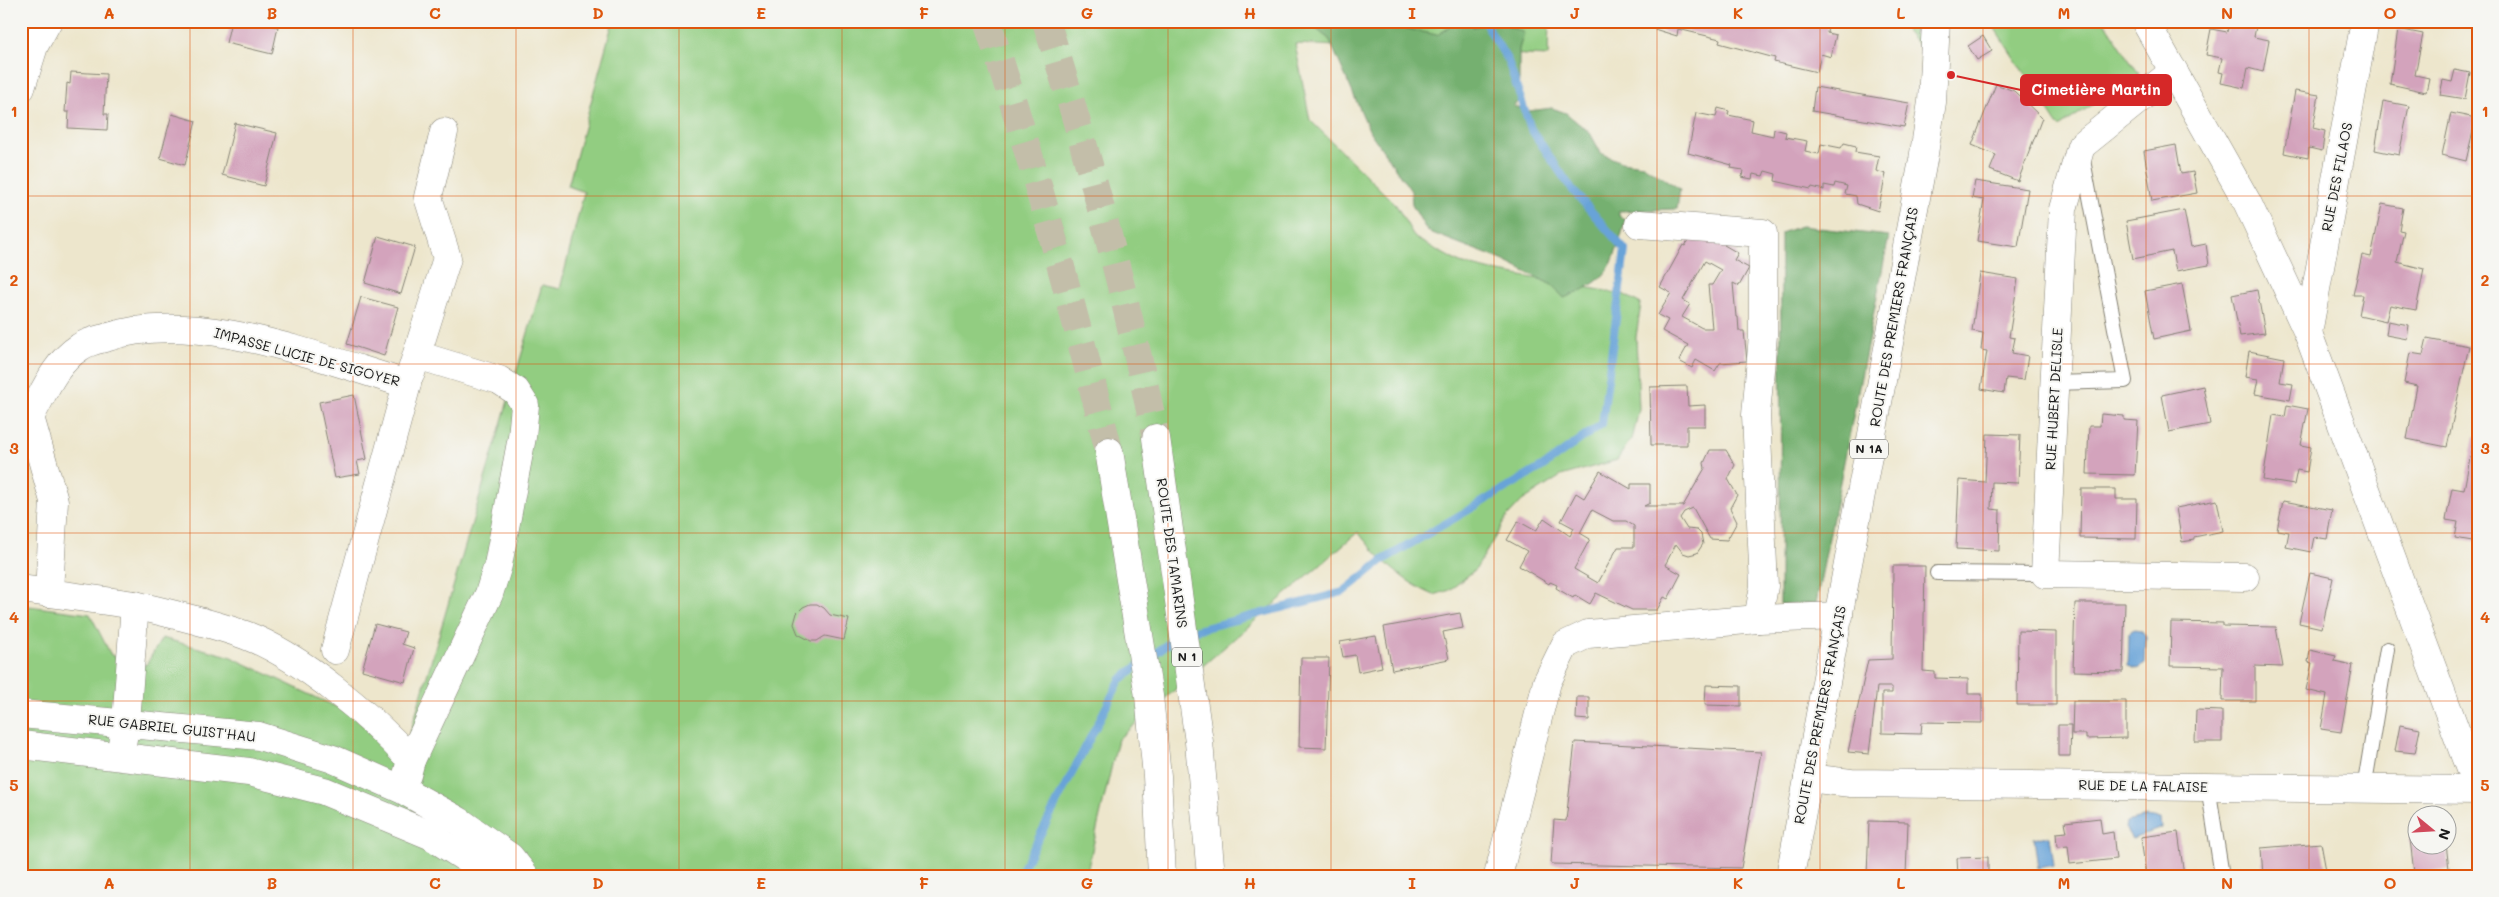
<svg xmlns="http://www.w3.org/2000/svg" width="2499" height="897" font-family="Mali,sans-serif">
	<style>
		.green { fill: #92cd81; stroke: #57744e }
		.forest { fill: #75b06f; stroke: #486646 }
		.water { fill: #68a3d8; stroke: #42607a }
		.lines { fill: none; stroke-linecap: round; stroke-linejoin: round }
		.stream { stroke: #68a3d8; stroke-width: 8 }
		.building { fill: #d3a3bc; fill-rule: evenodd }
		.trunk-tunnel { stroke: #c3bea9; stroke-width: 28; stroke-dasharray: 28 14; stroke-linecap: butt }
		.service-casing { stroke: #848174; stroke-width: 16 }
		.minor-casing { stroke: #848174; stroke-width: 29 }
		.secondary-casing { stroke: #848174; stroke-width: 29 }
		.primary-casing { stroke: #848174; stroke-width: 29 }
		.trunk-casing { stroke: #848174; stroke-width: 29 }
		.service { stroke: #fff; stroke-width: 14 }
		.minor { stroke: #fff; stroke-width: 28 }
		.secondary { stroke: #fff; stroke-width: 28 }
		.primary { stroke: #fff; stroke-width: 28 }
		.trunk { stroke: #fff; stroke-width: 28 }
		.grid { fill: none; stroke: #de560d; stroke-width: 1; stroke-opacity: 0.55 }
		.labels { text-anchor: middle; stroke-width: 4; stroke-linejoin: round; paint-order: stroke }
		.shield { fill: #f6f6f2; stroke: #5d5d5c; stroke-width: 1 }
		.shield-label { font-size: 12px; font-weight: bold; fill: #1c1c1c }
		.street-label { font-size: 14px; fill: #1c1c1c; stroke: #f6f6f2 }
		.leader { fill: none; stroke: #d62828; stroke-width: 2 }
		.callout-dot { fill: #d62828; stroke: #f6f6f2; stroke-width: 2 }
		.callout { fill: #d62828; stroke: #d62828; stroke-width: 2 }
		.callout-label { font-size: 15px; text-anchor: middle; font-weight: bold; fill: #fff }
		.neatline { fill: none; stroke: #de560d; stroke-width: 2 }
		.grid-label { font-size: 16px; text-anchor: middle; font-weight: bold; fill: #de560d }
	</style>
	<rect width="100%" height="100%" fill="#f6f6f2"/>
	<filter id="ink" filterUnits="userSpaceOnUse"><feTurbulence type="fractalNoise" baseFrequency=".02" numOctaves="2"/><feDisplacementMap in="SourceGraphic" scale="10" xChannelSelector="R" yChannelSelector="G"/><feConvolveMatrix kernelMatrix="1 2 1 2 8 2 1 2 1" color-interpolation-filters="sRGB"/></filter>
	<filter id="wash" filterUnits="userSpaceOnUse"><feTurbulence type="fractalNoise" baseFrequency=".0096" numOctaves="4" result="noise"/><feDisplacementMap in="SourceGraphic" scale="20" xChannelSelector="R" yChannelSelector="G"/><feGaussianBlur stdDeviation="1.12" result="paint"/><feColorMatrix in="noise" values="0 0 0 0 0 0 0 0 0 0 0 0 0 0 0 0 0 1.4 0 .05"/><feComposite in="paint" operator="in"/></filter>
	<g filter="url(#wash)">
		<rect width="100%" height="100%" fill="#ede6cc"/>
		<g class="green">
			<path d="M613,21H1549L1548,56L1295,44L1310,120L1396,205L1415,238L1460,263L1488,270L1623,294L1641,304L1636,337L1639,409L1633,436L1617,460L1561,476L1522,501L1507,517L1476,569L1450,590L1434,595C1403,582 1378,558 1358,532L1118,739L1086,876H21V605L90,614L111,655L146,665L162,638L229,656L353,715L399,762L411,730L542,285L560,289L584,192L568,186Z"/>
			<path d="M1898,21H1936V44L1920,47Z"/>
			<path d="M1990,21H2104L2139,74L2059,127Z"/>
		</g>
		<g class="forest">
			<path d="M1306,21H1396L1394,26L1437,35L1453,25L1454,21H1475L1473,27L1498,21L1524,33L1519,49V101L1513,106L1529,111L1552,108L1566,113L1590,133L1601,153L1621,162L1643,165L1680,189L1677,209L1619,211V216L1626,220C1611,267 1614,278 1564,298L1552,285L1502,260L1427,231L1412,205L1411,191L1370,132L1329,39Z"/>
			<path d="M1801,226L1889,236L1816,603L1780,604L1781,233Z"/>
		</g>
		<g class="water">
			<path d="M2134,630L2141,631L2146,637L2145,664L2137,669L2128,666L2129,634Z"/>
			<path d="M2146,817L2161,819L2162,828L2132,839L2125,828L2126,822Z"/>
			<path d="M2050,836L2054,865L2038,868L2034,838Z"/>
		</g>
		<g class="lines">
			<g class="stream">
				<path d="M1189,632L1343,592L1383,560L1542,467L1602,424L1625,250L1571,188L1531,129L1508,61L1484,21"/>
				<path d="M1149,658L1178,636"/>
				<path d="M1019,876L1120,680L1138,666"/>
			</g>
		</g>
		<g id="blocks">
			<g class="building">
				<path d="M231,21H251L278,27L272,54L226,43Z"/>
				<path d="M1639,21H1806L1828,26L1827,33L1836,35L1831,57L1821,54L1817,72L1774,62L1775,58L1719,43L1720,39L1678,29L1677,36L1638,24Z"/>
				<path d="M2230,21H2257L2254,37L2269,40L2263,72L2248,68L2244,88L2221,83L2223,73L2219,72L2222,58L2206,55L2211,29L2227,32Z"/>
				<path d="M2398,29L2423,34L2415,75L2429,78L2426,92L2390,84Z"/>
				<path d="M1983,36L1992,51L1977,60L1968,46Z"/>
				<path d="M2455,70L2470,73L2465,99L2440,95L2443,80L2452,82Z"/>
				<path d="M71,72L106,74L104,114H108L107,130L68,128L69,112H65L67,83L70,84Z"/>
				<path d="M1996,84L2014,91L2042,118L2018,181L1990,170L1996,155L1972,145Z"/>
				<path d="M1815,87L1909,103L1904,127L1812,111Z"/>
				<path d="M2295,91L2319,95L2313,128L2325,131L2322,151L2309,148L2308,158L2284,153Z"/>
				<path d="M2383,101L2409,106L2399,155L2375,150Z"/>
				<path d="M1718,108L1729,111L1728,115L1753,120L1751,131L1773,136L1774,129L1786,132L1785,137L1807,141L1805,151L1819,154L1821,144L1841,148L1844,143L1856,146L1855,152L1879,156L1876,171L1886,174L1878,211L1857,204L1856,196L1845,194L1847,186L1835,183L1834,187L1824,185V190L1812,187L1811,189L1775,181L1776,174L1765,171L1763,176L1753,174L1752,179L1742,177L1743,170L1731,168L1732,165L1688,153L1696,113L1716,117Z"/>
				<path d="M2451,113L2476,118L2466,161L2442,155Z"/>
				<path d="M172,114L196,121L185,165L160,158Z"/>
				<path d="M235,123L277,133L264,186L222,175Z"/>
				<path d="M2176,145L2181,174L2193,172L2197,193L2152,201L2144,151Z"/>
				<path d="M1975,181L2028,189L2018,247L1977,241L1984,200L1972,198Z"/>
				<path d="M2382,204L2403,208L2399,230L2404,231L2397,262L2424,269L2416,310L2390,305L2386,321L2359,315L2363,295H2353L2362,255L2371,257Z"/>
				<path d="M2184,210L2191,247L2206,244L2209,265L2176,271L2172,251L2133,259L2126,221Z"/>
				<path d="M1692,235L1726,243L1724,245L1738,253L1734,260L1749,268L1739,286L1733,283L1736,317H1738L1739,331H1744L1747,361L1720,363L1715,371L1696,360L1692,368L1679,361L1688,345L1662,331L1668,320L1658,315L1671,293L1660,287L1683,245L1685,246ZM1705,261L1721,270L1712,285H1708L1712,328H1702L1682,317L1690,304L1683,300Z"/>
				<path d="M378,236L415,247L401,294L365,283Z"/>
				<path d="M1980,273L2018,279L2009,337L2015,338L2012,353L2028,356L2024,380L2006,378L2004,393L1981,389L1987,351L1981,350L1983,333L1972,331Z"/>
				<path d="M2182,284L2191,331L2154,339L2145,291Z"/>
				<path d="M2257,290L2265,333L2240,336L2232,295Z"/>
				<path d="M361,297L398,307L384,356L347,344Z"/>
				<path d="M2388,321L2409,325L2407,339L2386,335Z"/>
				<path d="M2427,338L2469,346L2447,447L2407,439L2417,386L2404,383L2410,353L2423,355Z"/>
				<path d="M2249,351L2284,358L2280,382L2293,384L2290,400L2255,394L2258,379L2245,377Z"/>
				<path d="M1687,386L1688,406L1705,405V426H1687V445H1651L1650,387Z"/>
				<path d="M2203,386L2210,424L2169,432L2162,395Z"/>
				<path d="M354,395L367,459L357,461L360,474L335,478L319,402Z"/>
				<path d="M2287,405L2308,409L2301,445L2311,447L2307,472L2297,470L2294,485L2263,480L2273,415L2285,417Z"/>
				<path d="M2101,414L2124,416V420L2138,421L2135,475L2087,474L2089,426H2100Z"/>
				<path d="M1987,434L2020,435L2018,483L1992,482L1991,509L2000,510L1999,551L1956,549L1959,480L1985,482Z"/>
				<path d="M2474,436L2478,437V542L2455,538L2458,522L2446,520L2452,488L2464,490Z"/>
				<path d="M1710,450H1726L1735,465L1728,479L1737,495L1730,508L1737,522L1727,540L1710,539L1693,508L1684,512L1680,518L1687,529L1697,530L1701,534L1703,544L1697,553L1689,555L1683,553L1676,544L1665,565L1681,574L1668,599L1664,597L1657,610H1632L1596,593L1590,604L1575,595L1573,598L1556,588L1557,585L1550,582L1549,584L1519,566L1527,551L1507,540L1518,521L1536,531L1544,518L1570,536L1574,528L1561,521L1576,493L1584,498L1600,471L1631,489V484H1650V503L1644,506H1683L1705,468L1704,463ZM1592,510L1613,521H1626L1634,526V547H1618L1598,583L1574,569L1590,539L1580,533Z"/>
				<path d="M2081,489H2116V499H2137L2136,539L2080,538Z"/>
				<path d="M2217,500L2223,531L2194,537V540L2182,542L2176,508Z"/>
				<path d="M2283,501L2332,510L2327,539L2314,537L2311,552L2286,547L2289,532L2277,530Z"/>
				<path d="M1893,566H1925L1923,671L1935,672V678L1968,679V694H1982V723L1922,722L1921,734L1882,733V693H1892V687H1877L1869,754L1848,752L1868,660L1892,659Z"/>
				<path d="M2310,573L2333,578L2322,628L2299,623Z"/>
				<path d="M2075,603H2125L2123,672L2073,671Z"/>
				<path d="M810,604H817L824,608L830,615L849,619L844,640L825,636L817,641H811L798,634L794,624L797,613L803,607Z"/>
				<path d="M1460,613L1463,628L1443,632L1449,659L1392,670L1384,627Z"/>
				<path d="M2171,622L2223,623V626L2276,627L2283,667L2255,666V701H2222L2223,667L2170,666Z"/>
				<path d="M375,624L406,632L402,644L414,648L405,682L362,670Z"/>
				<path d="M2018,631L2056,632V705H2017Z"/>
				<path d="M1376,636L1382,667L1358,672L1355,655L1343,657L1340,642Z"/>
				<path d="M2310,650L2336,656L2334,661L2353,665L2341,732L2321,729L2327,695L2306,690L2312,663L2308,662Z"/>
				<path d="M1301,658H1329L1326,748L1299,747Z"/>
				<path d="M1706,685L1741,686V706L1705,705Z"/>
				<path d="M1577,697H1589V720L1576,719Z"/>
				<path d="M2073,701H2126V738L2086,739V734H2072Z"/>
				<path d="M2196,710L2222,711V742H2195Z"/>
				<path d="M2058,725H2071L2070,756H2058Z"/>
				<path d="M2400,725L2420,729L2415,753L2395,751Z"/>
				<path d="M1575,742L1761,752L1741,868L1551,864L1554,820L1566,821Z"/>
				<path d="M2100,818L2102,834L2113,832L2116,859L2070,864L2068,846L2057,847L2056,833L2067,832L2065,822Z"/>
				<path d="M1869,821L1908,822L1906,876H1867Z"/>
				<path d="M2178,832L2184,876H2146L2141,837Z"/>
				<path d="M2416,838V844H2446L2449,869L2414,873L2410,839Z"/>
				<path d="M2321,843L2327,876H2263L2261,848Z"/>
				<path d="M1988,857V876H1958L1957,858Z"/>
			</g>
		</g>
	</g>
	<g filter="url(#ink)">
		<use href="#blocks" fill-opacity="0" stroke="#848174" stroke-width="1"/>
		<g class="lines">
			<g class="trunk-tunnel">
				<path d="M987,21C1034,163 1073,307 1109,451"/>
				<path d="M1046,21C1090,159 1126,297 1156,438"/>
			</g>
			<defs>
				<g id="service">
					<path d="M2053,383L2125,381L2083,160"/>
					<path d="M1937,573L2045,574"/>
					<path d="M2208,786L2222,876"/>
					<path d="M2364,789L2387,649"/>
				</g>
				<g id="minor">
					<path d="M2174,71L2081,146L2063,209L2045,574L2245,577"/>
					<path d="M21,88L34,46L48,21"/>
					<path d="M1639,224L1763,233V335L1756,415L1764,586L1758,619"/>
					<path d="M2308,333L2365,21"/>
					<path d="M411,373L447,258L428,197L444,132"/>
					<path d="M21,589L135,605L126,722L120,755"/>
					<path d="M49,593L54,501L30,417C44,392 55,363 80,347C87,342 97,340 105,338C195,307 319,358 407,384L335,650"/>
					<path d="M135,605C172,614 209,622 245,635C301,656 371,716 411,760L407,775"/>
					<path d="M411,760L489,594L498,565L522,437L525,405L516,391L499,380L417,355"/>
					<path d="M1808,778L1851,783L2478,790"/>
					<path d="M1498,876L1547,682L1565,645L1588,634L1758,619L1839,616"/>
				</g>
				<g id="secondary">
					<path d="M2145,21L2247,202L2308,333L2478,791"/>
					<path d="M21,714L259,736L333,759L403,790L459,821L510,857L525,876"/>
					<path d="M21,745L249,772L324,791L430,835L493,876"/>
				</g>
				<path id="primary" d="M1790,876L1923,160L1932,102L1936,21"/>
				<g id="trunk">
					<path d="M1156,438L1199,742L1211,876"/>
					<path d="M1109,451L1149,696L1157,776L1162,876"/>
				</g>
			</defs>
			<use href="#service" class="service-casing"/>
			<use href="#minor" class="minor-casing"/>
			<use href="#secondary" class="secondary-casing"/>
			<use href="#primary" class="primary-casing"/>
			<use href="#trunk" class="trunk-casing"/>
			<use href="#service" class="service"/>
			<use href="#minor" class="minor"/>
			<use href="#secondary" class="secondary"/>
			<use href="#primary" class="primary"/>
			<use href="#trunk" class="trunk"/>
		</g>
	</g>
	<path class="grid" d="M190,21V876M353,21V876M516,21V876M679,21V876M842,21V876M1005,21V876M1168,21V876M1331,21V876M1494,21V876M1657,21V876M1820,21V876M1983,21V876M2146,21V876M2309,21V876M21,196H2478M21,364H2478M21,533H2478M21,701H2478"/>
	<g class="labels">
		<g class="shield">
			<rect x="1850" y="439.5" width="38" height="19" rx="4"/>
			<rect x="1172" y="647.5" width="30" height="19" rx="4"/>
		</g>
		<g class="shield-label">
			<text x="1869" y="453">N 1A</text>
			<text x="1187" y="661">N 1</text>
		</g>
		<g class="street-label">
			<text transform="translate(2337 177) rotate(-79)" y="5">RUE DES FILAOS</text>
			<text transform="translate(1894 317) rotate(-80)" y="5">ROUTE DES PREMIERS FRANÇAIS</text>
			<text transform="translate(307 357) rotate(15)" y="5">IMPASSE LUCIE DE SIGOYER</text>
			<text transform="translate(2054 399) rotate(-87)" y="5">RUE HUBERT DELISLE</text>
			<text transform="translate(1172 553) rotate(82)" y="5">ROUTE DES TAMARINS</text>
			<text transform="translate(1820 715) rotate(-79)" y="5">ROUTE DES PREMIERS FRANÇAIS</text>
			<text transform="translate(172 728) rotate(6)" y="5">RUE GABRIEL GUIST'HAU</text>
			<text transform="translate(2143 786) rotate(1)" y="5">RUE DE LA FALAISE</text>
		</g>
	</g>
	<path class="leader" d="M1951 75L2021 90"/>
	<circle class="callout-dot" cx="1951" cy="75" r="5"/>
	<rect class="callout" x="2021" y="75" width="150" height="30" rx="5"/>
	<g class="callout-label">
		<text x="2096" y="95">Cimetière Martin</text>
	</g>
	<rect width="2499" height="897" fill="none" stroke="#f6f6f2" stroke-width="55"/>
	<g transform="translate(2432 830) rotate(108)"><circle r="24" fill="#f6f6f2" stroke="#9f9f9c"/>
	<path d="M0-4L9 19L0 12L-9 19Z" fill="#d1495b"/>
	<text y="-8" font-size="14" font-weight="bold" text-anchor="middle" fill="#1c1c1c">N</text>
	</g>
	<rect x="28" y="28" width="2444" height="842" class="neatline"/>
	<g class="grid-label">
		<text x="109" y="19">A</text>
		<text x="272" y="19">B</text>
		<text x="435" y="19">C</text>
		<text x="598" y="19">D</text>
		<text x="761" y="19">E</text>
		<text x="924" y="19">F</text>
		<text x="1087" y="19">G</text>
		<text x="1250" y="19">H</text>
		<text x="1412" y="19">I</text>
		<text x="1575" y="19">J</text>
		<text x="1738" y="19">K</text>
		<text x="1901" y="19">L</text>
		<text x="2064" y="19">M</text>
		<text x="2227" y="19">N</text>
		<text x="2390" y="19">O</text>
		<text x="14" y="117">1</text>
		<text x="2485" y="117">1</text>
		<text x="14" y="286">2</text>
		<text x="2485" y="286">2</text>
		<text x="14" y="454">3</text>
		<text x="2485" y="454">3</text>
		<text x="14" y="623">4</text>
		<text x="2485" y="623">4</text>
		<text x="14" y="791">5</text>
		<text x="2485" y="791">5</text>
		<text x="109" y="889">A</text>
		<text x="272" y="889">B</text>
		<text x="435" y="889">C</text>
		<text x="598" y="889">D</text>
		<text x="761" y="889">E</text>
		<text x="924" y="889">F</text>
		<text x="1087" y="889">G</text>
		<text x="1250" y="889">H</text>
		<text x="1412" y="889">I</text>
		<text x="1575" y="889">J</text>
		<text x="1738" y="889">K</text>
		<text x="1901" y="889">L</text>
		<text x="2064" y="889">M</text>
		<text x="2227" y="889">N</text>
		<text x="2390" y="889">O</text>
	</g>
</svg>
